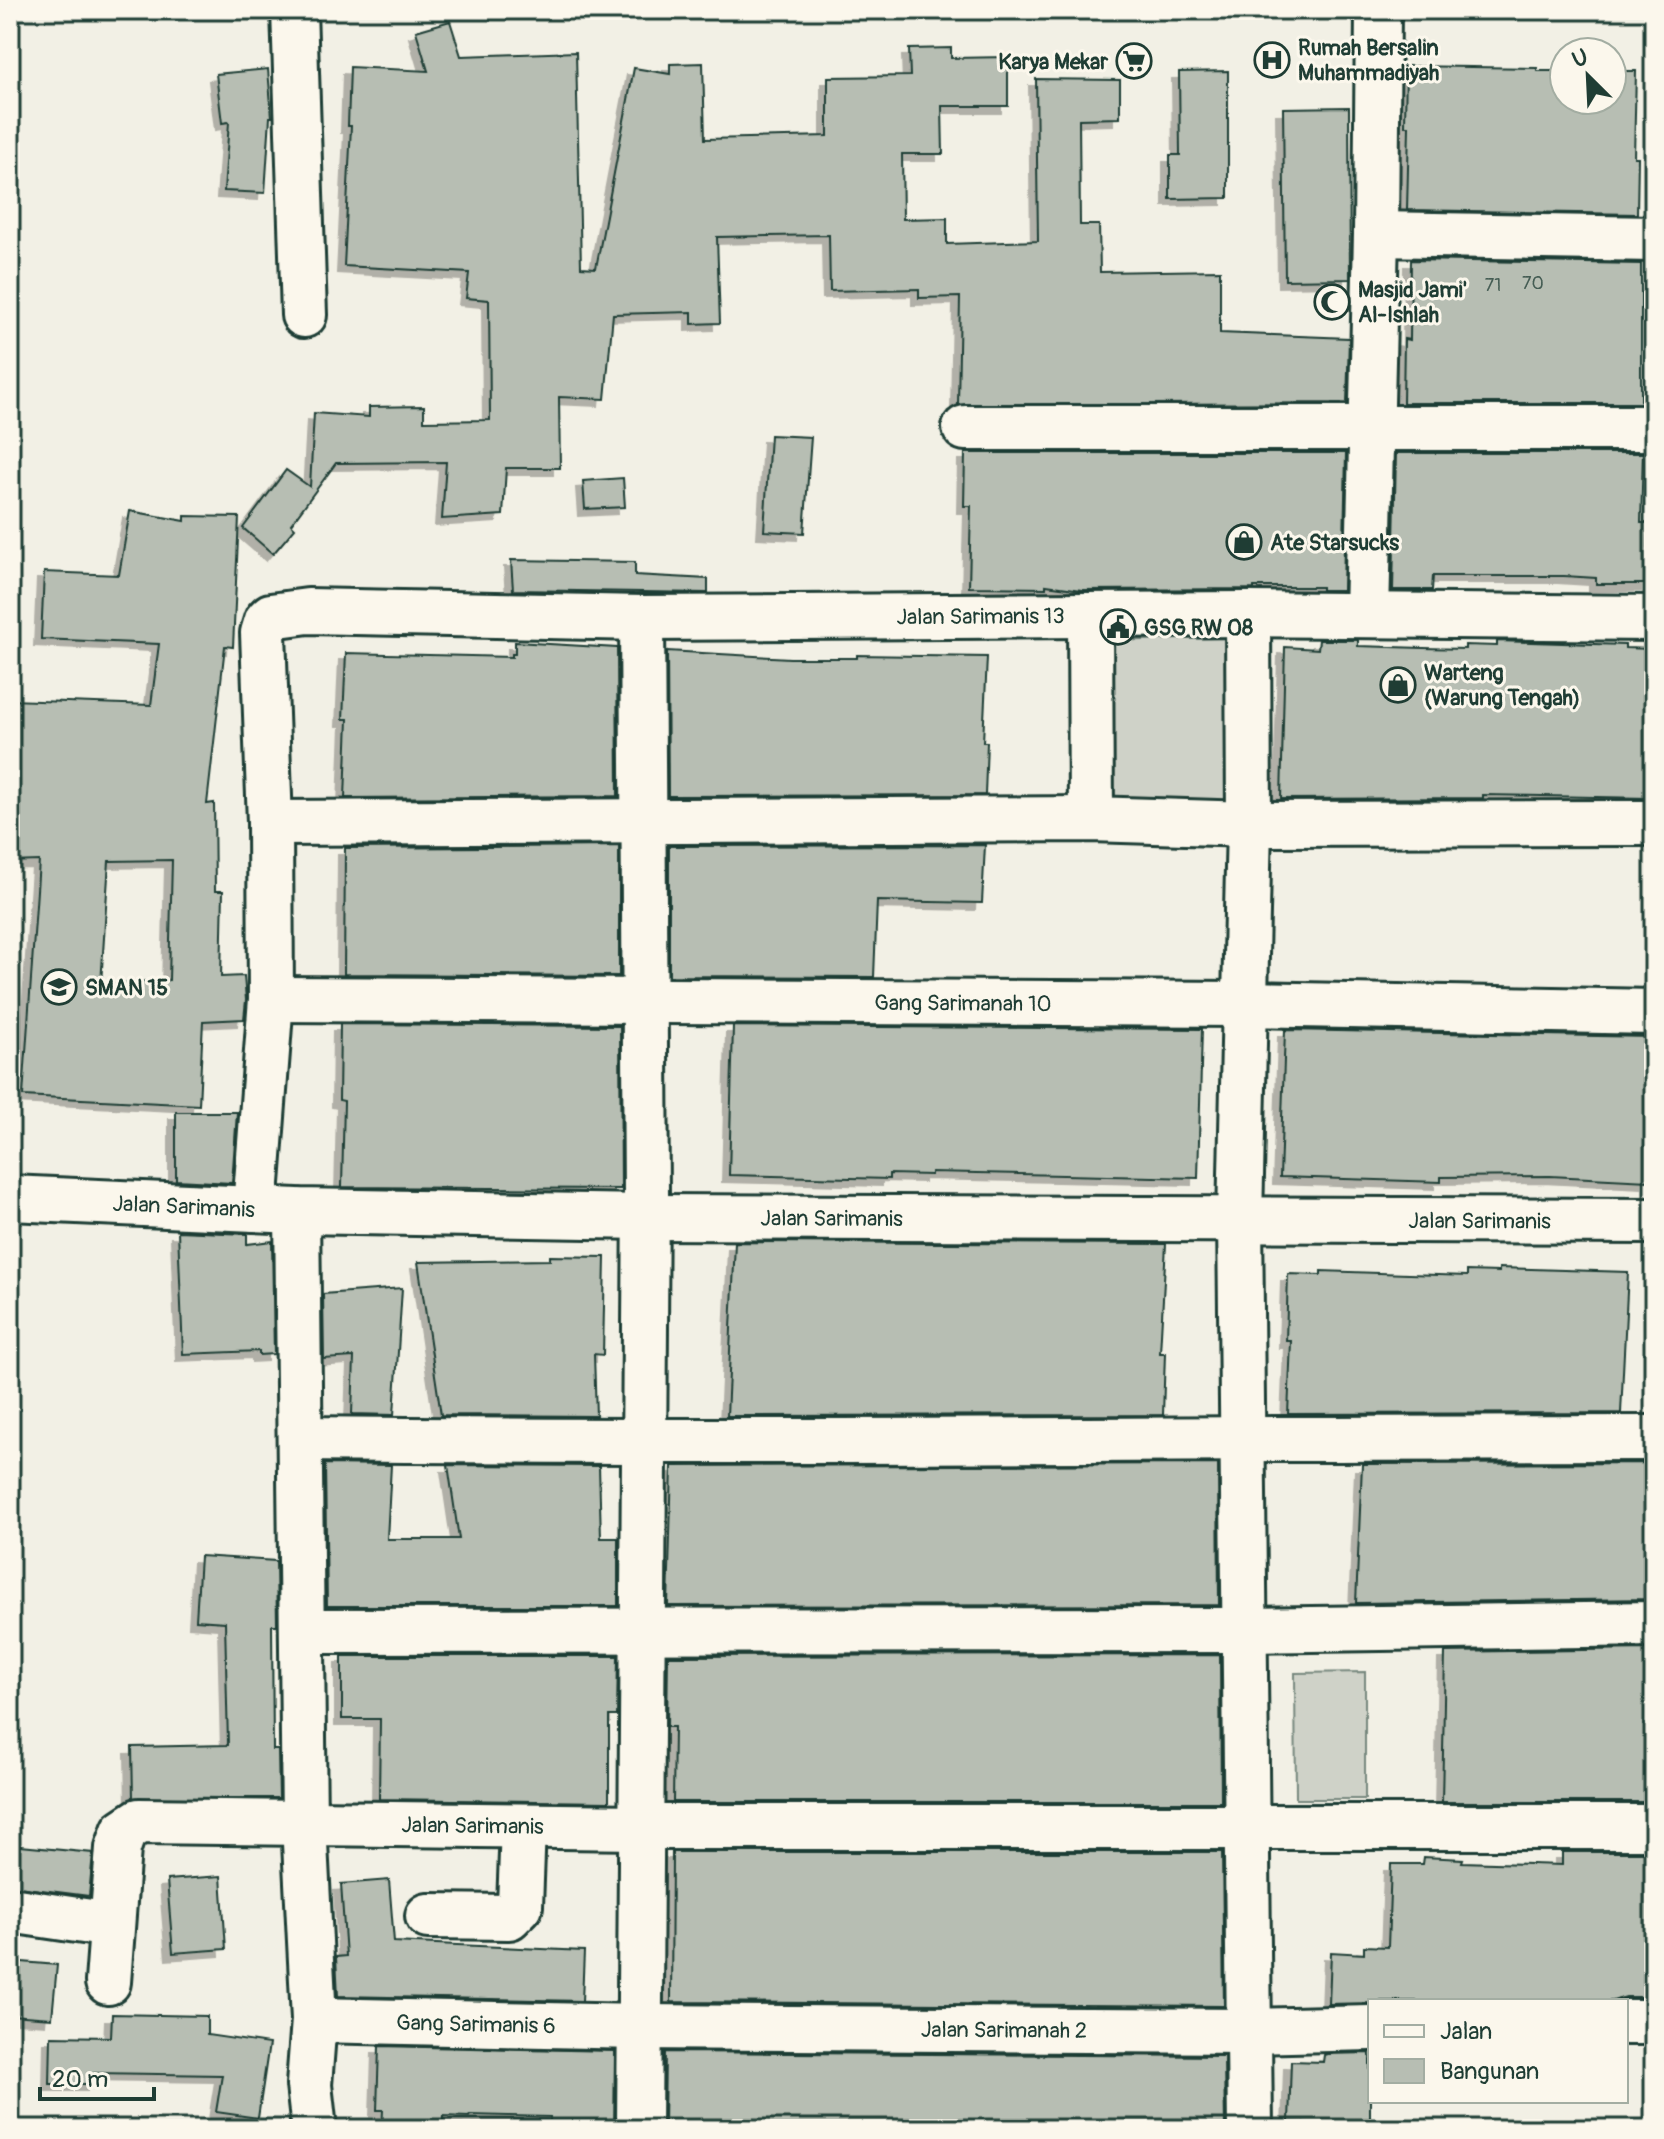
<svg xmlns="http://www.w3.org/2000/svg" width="1664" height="2139" font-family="Pangolin,sans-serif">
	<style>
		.pitch { fill: #cfd2c8; stroke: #77887e; stroke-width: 2 }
		.building { fill: #b7beb3; stroke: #1f3d34; stroke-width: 2; fill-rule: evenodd; filter: url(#shadow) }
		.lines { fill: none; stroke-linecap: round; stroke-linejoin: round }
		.minor-casing { stroke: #1f3d34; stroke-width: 50 }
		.minor { stroke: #fbf7ec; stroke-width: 44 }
		.labels { text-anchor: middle; stroke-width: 6; stroke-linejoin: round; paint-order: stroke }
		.number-label { font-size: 18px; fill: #455d54 }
		.poi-label { font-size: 22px; font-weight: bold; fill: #1f3d34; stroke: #fbf7ec; text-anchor: start }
		.street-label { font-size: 22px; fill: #1f3d34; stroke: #fbf7ec }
	</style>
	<defs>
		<filter id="shadow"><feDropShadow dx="-7" dy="7" stdDeviation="0" flood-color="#0004"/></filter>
	</defs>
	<rect width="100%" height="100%" fill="#f2f0e5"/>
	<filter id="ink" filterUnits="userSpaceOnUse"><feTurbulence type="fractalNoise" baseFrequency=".0125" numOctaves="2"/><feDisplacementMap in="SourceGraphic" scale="16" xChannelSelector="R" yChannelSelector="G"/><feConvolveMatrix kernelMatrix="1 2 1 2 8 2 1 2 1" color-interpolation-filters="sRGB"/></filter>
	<g filter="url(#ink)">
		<g class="pitch">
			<path d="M1229,638L1231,807L1106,810L1103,641Z"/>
			<path d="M1365,1672V1799H1296L1295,1673Z"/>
		</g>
		<g class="building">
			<path d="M450,21L461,56L576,52L581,267L596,268L634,68L670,74V64L703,63L705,139L828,136V77L910,76L909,49L951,48V58L1008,57V106H942L943,154H902L903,219L947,218V244L1038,241L1036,79L1120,80V118L1079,119L1080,225H1099L1100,272L1220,270V333L1349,338L1347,403L958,405L960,297L919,298V289L830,291L829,235L717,237L720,323L692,324V312L613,314L605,399L559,397L560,468H506L503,515L442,519L446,462L336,463L291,524L295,528L273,554L243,528L286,470L310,487L314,413L369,417V407L424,406V421L490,420L489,300L466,298L469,273L344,266L351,126H348L350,67L428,71L416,31Z"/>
			<path d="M1406,66L1537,68V71H1564V100H1612V71H1636L1634,157H1638L1637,214L1407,210L1409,126H1405Z"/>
			<path d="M268,69L272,117H270L265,193L224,191L229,122L222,123L216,74Z"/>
			<path d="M1228,71V198L1170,199V155H1180L1179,72Z"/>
			<path d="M1349,107L1350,279L1285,280L1283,108Z"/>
			<path d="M1411,260L1641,264V403H1403L1404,339L1410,340Z"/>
			<path d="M770,435L811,437L804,533L764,531Z"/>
			<path d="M965,453H1346L1343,590H1321V587H1254V589L1082,590L1046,585V588L969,587L971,506H964Z"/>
			<path d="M1396,453H1643L1641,523H1649L1648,584H1596V578L1564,576H1433L1432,590H1393Z"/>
			<path d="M623,478L625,507L585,509L583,481Z"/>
			<path d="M130,511L185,521V516L239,517L233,647L225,646L207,804L214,803L215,891H223L221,977L244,976L246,1000L244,1019L203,1021L199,1105L23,1096L39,861L10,862L11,700L151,705L159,644L41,639L44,572L119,575ZM172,860L169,980L101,984L109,861Z"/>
			<path d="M511,560L635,562V575L708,579V593L513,590Z"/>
			<path d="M1319,640H1358V646L1423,648L1465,649V645L1497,646V641L1625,645V648L1654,649L1650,798L1483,795V798L1281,799L1285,647L1318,649Z"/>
			<path d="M515,642L617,648L618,796L345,798L348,719H343L346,653L512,657V654H515Z"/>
			<path d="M667,651L790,658H857V655L987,657L983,742H987L985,795L668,796Z"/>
			<path d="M985,845L982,903L877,901L874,977L669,976V846Z"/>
			<path d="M619,846V976L344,974L345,848Z"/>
			<path d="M340,1024L620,1026L621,1189L342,1187L344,1101L339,1100Z"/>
			<path d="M733,1026L1202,1029L1198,1178L931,1172V1175L889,1174V1179L729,1175Z"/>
			<path d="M1285,1030L1652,1037L1648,1181L1550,1176L1441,1177V1182L1280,1177Z"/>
			<path d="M176,1112H237L232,1183L176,1180Z"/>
			<path d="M178,1231L247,1234V1244L272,1241L274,1354L259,1355V1351L183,1354Z"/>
			<path d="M735,1242L1166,1244L1160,1353H1165L1163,1415L727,1416Z"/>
			<path d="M550,1256L605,1257L603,1355L594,1354L596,1416L441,1415L418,1262L550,1260Z"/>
			<path d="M1499,1268L1628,1272L1621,1413L1288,1414L1291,1341H1286L1288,1274L1321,1275V1271L1467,1276V1271L1499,1272Z"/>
			<path d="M402,1288L394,1415L352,1414L354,1357L324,1359L323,1294Z"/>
			<path d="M1654,1463V1599L1356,1603L1362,1464Z"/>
			<path d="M325,1464L391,1465L387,1539H459L448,1465L599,1466L601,1538H618V1606H327Z"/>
			<path d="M1218,1464L1219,1605L668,1606L672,1466Z"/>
			<path d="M200,1556L276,1561L277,1625H272L273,1750H278L279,1798H133L132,1747L228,1745L225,1622L196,1620Z"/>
			<path d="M1651,1649L1647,1739L1651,1740L1648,1802H1442L1445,1652Z"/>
			<path d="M1220,1655L1221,1802H673L674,1727H667L668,1656Z"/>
			<path d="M342,1656H618L617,1716H609V1802L379,1799L380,1719H342Z"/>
			<path d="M10,1845L93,1853L89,1896L10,1886Z"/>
			<path d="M672,1852H1222L1224,2006L671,2002Z"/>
			<path d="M1562,1852H1646V1862H1652L1650,1952L1654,1953L1652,1997H1626L1613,2001H1370V2003L1329,2004L1331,1952L1364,1954V1946L1388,1947L1391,1864H1423L1424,1857L1463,1859L1462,1862L1562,1865Z"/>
			<path d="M221,1876L226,1949L173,1953L167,1880Z"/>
			<path d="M389,1880L394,1942L584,1951L582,2001L338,1996L336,1957L346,1956L341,1884Z"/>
			<path d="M10,1961L57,1965L52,2018L10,2015Z"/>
			<path d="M112,2014L207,2016V2035L269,2044L258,2118L216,2112L222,2075L94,2073V2084H50L51,2036L111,2037Z"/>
			<path d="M379,2046L615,2051L614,2129H550V2117L470,2115L469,2117L443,2116V2129H382L383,2110H377Z"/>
			<path d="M665,2052L1224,2056L1225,2129H664Z"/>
			<path d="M1370,2053V2126L1289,2122L1291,2061L1323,2062L1324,2055L1327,2054Z"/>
		</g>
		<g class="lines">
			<defs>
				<g id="minor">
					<path d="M294,10L304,315"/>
					<path d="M1376,234L1654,239"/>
					<path d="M965,428H1654"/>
					<path d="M1248,614L1249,824L1240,1219L1250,2129"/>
					<path d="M1367,615L1376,234L1378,10"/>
					<path d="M1090,616L1091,819"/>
					<path d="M270,823L1091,819L1249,824L1654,823"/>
					<path id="s1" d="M271,999L1245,1004L1654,1012"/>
					<path id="s2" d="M10,1198L297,1211L646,1217L1654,1221"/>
					<path id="s3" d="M255,1209L271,999L270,823L263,633L267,620L271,616L308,611L642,618L1248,614L1654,618"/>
					<path d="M297,1211L304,1823L314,2020L309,2085L314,2129"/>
					<path d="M301,1439C752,1444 1203,1438 1654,1438"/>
					<path d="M304,1631L1244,1630L1654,1624"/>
					<path d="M10,1910L111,1925"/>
					<path d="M428,1916L509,1917L520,1906L523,1826"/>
					<path id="s4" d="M108,1982L118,1848L124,1831L139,1821L641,1827H1654"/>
					<path id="s5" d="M314,2020L639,2027L1249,2031L1370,2028"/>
					<path d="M1626,2022H1654"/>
					<path d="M639,2129L646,1194L642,618"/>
				</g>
			</defs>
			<use href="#minor" class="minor-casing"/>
			<use href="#minor" class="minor"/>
		</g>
	</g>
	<defs>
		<symbol id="hospital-ring" viewBox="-11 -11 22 22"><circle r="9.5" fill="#fbf7ec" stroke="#1f3d34" stroke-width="1.5"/><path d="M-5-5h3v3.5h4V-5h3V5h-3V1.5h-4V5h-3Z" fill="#1f3d34"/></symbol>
		<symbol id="supermarket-ring" viewBox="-11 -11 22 22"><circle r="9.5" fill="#fbf7ec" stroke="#1f3d34" stroke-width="1.5"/><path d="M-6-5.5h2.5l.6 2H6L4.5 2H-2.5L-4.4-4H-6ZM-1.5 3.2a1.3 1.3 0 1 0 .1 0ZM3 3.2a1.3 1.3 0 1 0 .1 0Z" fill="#1f3d34"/></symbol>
		<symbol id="mosque-ring" viewBox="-11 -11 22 22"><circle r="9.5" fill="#fbf7ec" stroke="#1f3d34" stroke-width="1.5"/><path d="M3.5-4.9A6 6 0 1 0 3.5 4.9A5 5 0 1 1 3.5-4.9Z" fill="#1f3d34"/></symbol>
		<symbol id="shop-ring" viewBox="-11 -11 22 22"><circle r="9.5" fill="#fbf7ec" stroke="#1f3d34" stroke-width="1.5"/><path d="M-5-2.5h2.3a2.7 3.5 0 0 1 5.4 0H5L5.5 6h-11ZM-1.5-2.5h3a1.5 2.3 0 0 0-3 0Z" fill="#1f3d34"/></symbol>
		<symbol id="civic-ring" viewBox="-11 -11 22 22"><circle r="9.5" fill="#fbf7ec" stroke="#1f3d34" stroke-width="1.5"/><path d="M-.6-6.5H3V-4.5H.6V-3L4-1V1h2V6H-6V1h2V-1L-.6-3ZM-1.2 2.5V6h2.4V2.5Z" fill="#1f3d34"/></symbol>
		<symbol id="school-ring" viewBox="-11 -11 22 22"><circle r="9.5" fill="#fbf7ec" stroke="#1f3d34" stroke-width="1.5"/><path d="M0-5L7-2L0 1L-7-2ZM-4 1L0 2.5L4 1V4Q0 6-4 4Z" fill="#1f3d34"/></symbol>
	</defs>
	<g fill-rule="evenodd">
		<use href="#hospital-ring" x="1252" y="40" width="40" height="40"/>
		<use href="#supermarket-ring" x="1114" y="41" width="40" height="40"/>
		<use href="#mosque-ring" x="1312" y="282" width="40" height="40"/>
		<use href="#shop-ring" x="1224" y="522" width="40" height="40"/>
		<use href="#civic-ring" x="1098" y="607" width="40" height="40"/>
		<use href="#shop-ring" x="1378" y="665" width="40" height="40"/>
		<use href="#school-ring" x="39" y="967" width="40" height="40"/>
	</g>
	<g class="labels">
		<g class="number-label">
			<text x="1533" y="289">70</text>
			<text x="1493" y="291">71</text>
		</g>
		<g class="poi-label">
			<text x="1298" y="55">Rumah Bersalin<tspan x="1298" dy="25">Muhammadiyah</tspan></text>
			<text x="1108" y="69" text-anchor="end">Karya Mekar</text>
			<text x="1358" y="297">Masjid Jami'<tspan x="1358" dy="25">Al-Ishlah</tspan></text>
			<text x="1270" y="550">Ate Starsucks</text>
			<text x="1144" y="635">GSG RW 08</text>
			<text x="1424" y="680">Warteng<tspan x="1424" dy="25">(Warung Tengah)</tspan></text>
			<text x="85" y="995">SMAN 15</text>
		</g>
		<g class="street-label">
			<text dy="8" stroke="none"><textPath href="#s3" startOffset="1306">Jalan Sarimanis 13</textPath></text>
			<text dy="8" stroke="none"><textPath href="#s1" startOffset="692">Gang Sarimanah 10</textPath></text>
			<text dy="8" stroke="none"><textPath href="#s2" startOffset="174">Jalan Sarimanis</textPath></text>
			<text dy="8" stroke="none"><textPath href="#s2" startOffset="822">Jalan Sarimanis</textPath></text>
			<text dy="8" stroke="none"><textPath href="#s2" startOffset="1470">Jalan Sarimanis</textPath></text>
			<text dy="8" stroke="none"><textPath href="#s4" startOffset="504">Jalan Sarimanis</textPath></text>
			<text dy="8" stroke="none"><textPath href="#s5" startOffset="162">Gang Sarimanis 6</textPath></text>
			<text dy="8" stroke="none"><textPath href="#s5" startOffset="690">Jalan Sarimanah 2</textPath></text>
		</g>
	</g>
	<rect width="1664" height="2139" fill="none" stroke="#fbf7ec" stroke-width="40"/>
	<rect x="20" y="20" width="1624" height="2099" fill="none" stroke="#1f3d34" stroke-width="3" filter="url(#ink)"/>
	<rect x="1368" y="1999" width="260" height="104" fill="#fbf7ec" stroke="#a3ada2" stroke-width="2"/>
	<rect x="1384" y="2025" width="40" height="12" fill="#fbf7ec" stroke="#a3ada2" stroke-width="2"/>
	<text x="1440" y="2039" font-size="24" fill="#1f3d34">Jalan</text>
	<rect x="1384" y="2059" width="40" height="24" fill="#b7beb3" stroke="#a3ada2" stroke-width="2"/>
	<text x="1440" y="2079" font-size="24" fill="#1f3d34">Bangunan</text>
	<g transform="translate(1588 76) rotate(336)"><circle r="38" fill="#fbf7ec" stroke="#a3ada2" stroke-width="2"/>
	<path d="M0-6L14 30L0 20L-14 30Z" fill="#1f3d34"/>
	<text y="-12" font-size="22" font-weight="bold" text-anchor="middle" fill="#1f3d34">U</text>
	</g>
	<path d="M40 2087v12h114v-12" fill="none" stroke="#1f3d34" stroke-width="4"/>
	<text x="52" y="2087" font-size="24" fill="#1f3d34" stroke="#fbf7ec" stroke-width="6" paint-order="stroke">20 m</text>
</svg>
